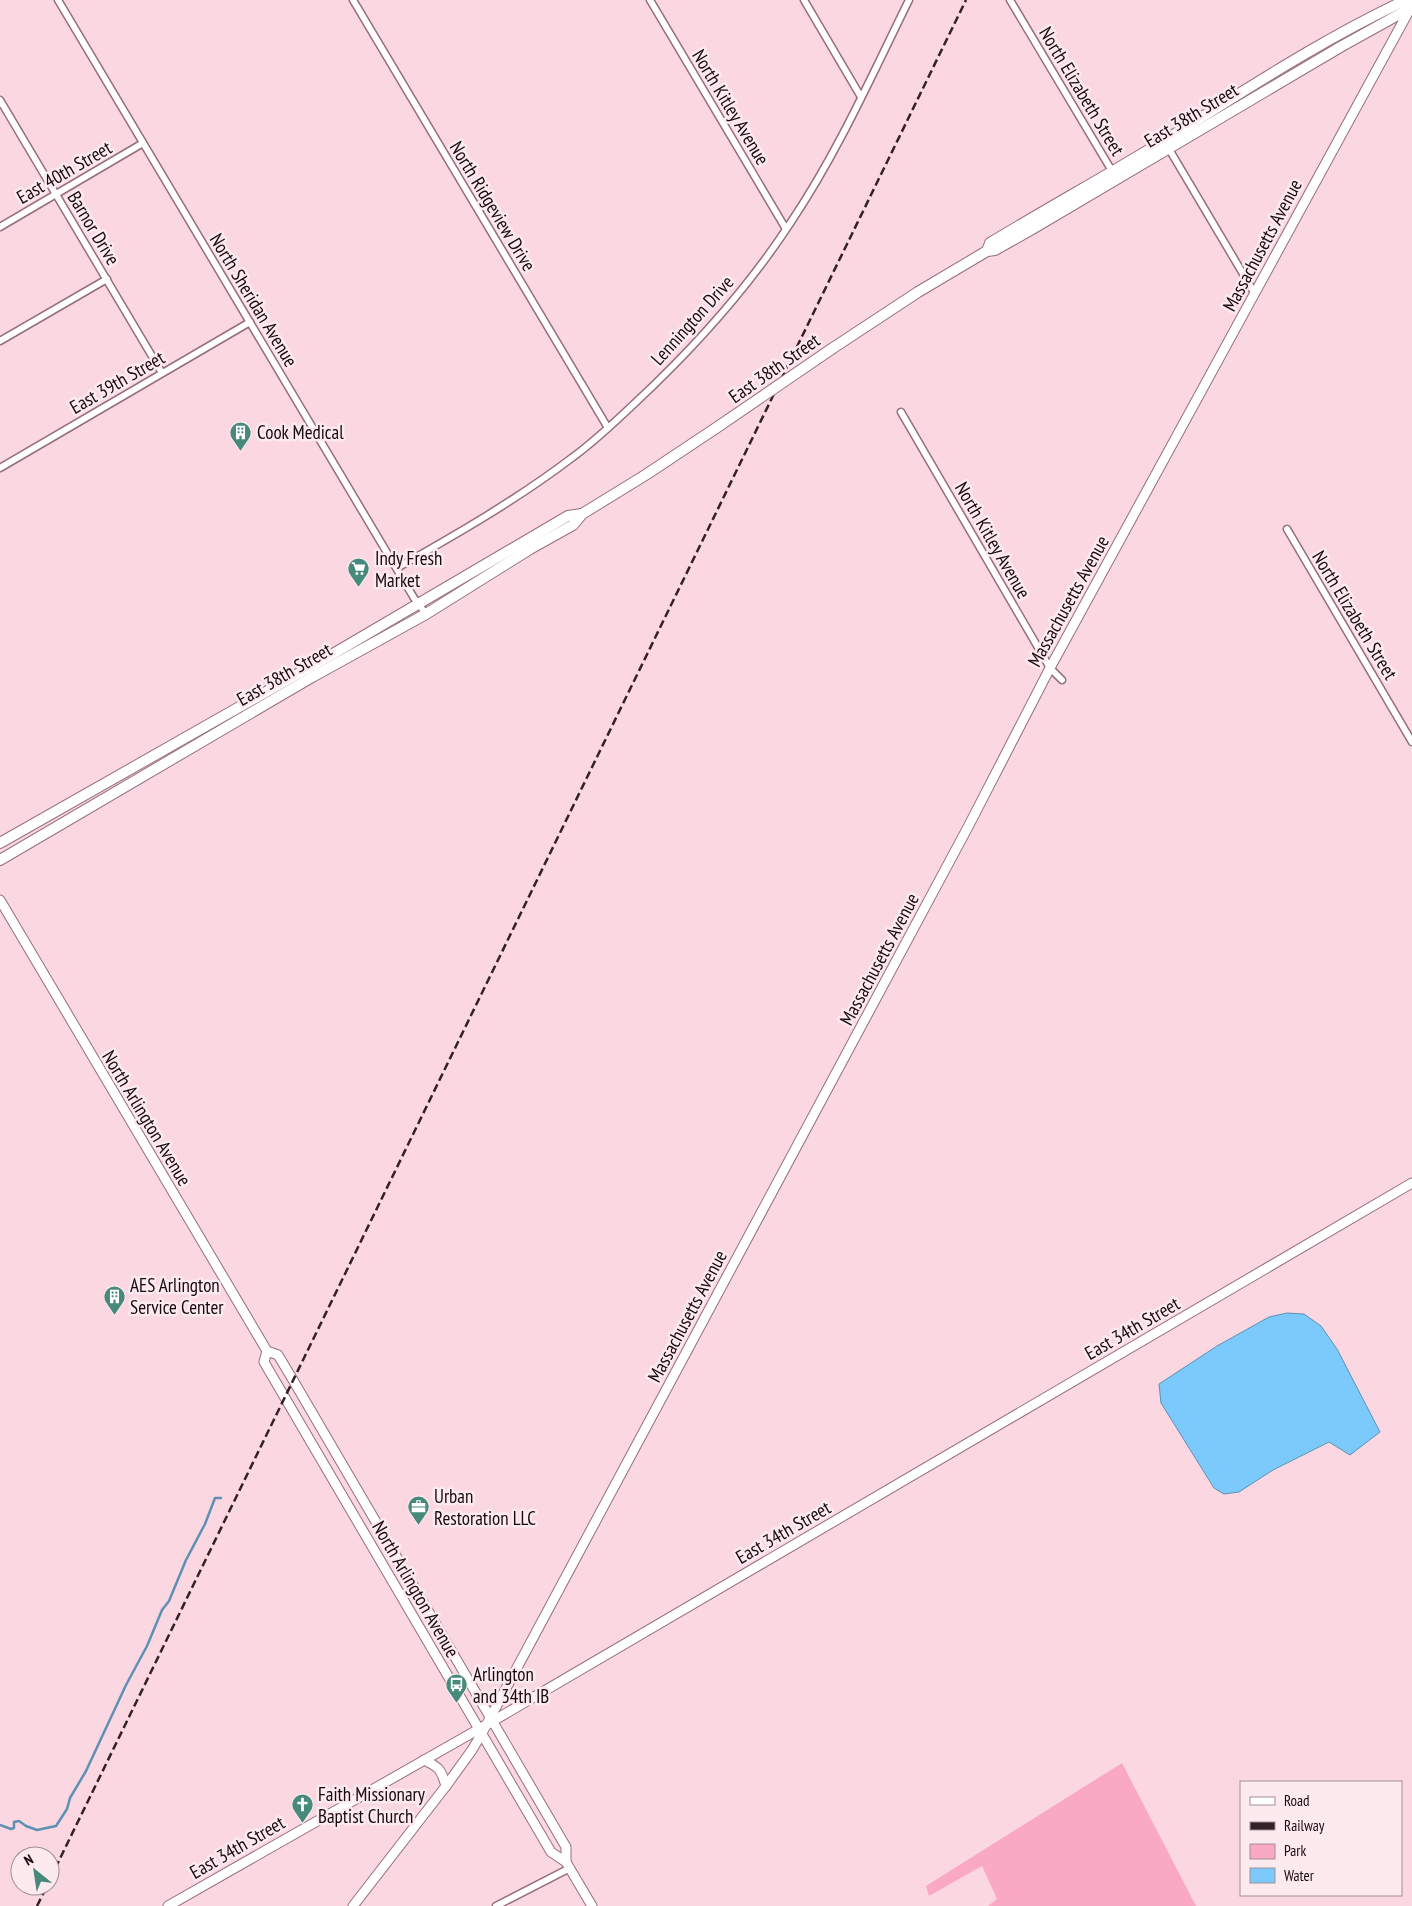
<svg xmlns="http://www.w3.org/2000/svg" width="1412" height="1906" font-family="'PT Sans Narrow',sans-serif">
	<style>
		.green { fill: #faa9c4 }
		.water { fill: #7ccafb; stroke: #5e90b4 }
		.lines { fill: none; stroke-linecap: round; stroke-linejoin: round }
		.stream { stroke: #5e90b4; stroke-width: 2.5 }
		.street-casing { stroke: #956e7b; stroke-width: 9 }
		.secondary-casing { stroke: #956e7b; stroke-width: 11 }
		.primary-casing { stroke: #956e7b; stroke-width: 12 }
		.street { stroke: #fff; stroke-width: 6 }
		.secondary { stroke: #fff; stroke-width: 9 }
		.primary { stroke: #fff; stroke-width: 10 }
		.rail { stroke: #322127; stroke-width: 2.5; stroke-dasharray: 8 4; stroke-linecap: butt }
		.primary-bridge-casing { stroke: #956e7b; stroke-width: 12; stroke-linecap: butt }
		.primary-bridge { stroke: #fff; stroke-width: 10 }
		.labels { text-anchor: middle; stroke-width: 5; stroke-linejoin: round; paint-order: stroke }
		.street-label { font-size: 19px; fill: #17090e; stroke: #fceaef }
		.poi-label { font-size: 19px; fill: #17090e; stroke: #fceaef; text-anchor: start }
	</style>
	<rect width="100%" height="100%" fill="#fbd7e2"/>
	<path class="green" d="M1122,1763L1196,1906H988L997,1899L982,1866L929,1896L926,1886Z"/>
	<path class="water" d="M1287,1313L1304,1314L1321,1326L1337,1349L1380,1432L1350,1455L1329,1442L1273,1470L1239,1492L1224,1494L1214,1488L1161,1403L1159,1384L1217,1346L1269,1317Z"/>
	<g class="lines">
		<path class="stream" d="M0,1825L11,1829L14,1828V1822L19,1821L26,1826L37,1830L56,1826L67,1809L70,1798L86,1771L126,1685L147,1646L162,1610L169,1601L186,1560L205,1524L215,1498H221"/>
		<defs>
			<g id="street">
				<path d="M58,0L414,598L426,614"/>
				<path d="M353,0L608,428"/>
				<path d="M650,0L786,229"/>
				<path d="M804,0L861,97"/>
				<path d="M1010,0L1112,171"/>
				<path d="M0,100L162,373"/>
				<path d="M1169,149L1255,294"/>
				<path d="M0,227L143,143"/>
				<path d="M0,341L107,279"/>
				<path d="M901,412L1050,668L1062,680"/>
				<path d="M0,468L250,322"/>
				<path d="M1287,529L1412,742"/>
				<path d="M397,568C457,534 518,499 573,457C595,441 615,422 635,403C693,349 748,288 791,222C838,152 872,75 909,0"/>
				<path d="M496,1906L570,1868"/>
			</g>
			<g id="secondary">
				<path d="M0,900L267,1351L278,1355L293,1380L566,1847V1862"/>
				<path d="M267,1351L264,1362L551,1852L566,1862L592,1906"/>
				<path d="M424,1760C439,1767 441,1769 446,1786"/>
				<path d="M168,1906L493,1721L1412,1183"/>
				<path d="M353,1906L446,1786L472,1750L482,1733L968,827L1050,668L1410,9"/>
			</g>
			<g id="primary">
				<path d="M987,251L990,243C1050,207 1111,173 1170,137C1247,89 1323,39 1406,0"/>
				<path d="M833,348L918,292L987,251L995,250L1034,228L1342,46L1407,10L1412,2"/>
				<path d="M0,843L338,651L568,516L582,514"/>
				<path d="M0,860L312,677L426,614L530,549L573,525L582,514L647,474L719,426"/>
			</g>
		</defs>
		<use href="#street" class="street-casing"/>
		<use href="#secondary" class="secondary-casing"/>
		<use href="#primary" class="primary-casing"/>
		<use href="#street" class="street"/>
		<use href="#secondary" class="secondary"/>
		<use href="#primary" class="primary"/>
		<g class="rail">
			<path d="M50,1879L966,0"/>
			<path d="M37,1906L47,1886"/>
		</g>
		<defs>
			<path id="primary-bridge" d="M719,426L833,348"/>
		</defs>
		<use href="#primary-bridge" class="primary-bridge-casing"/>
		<use href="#primary-bridge" class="primary-bridge"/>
	</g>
	<defs>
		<symbol id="building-pin" viewBox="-11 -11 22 30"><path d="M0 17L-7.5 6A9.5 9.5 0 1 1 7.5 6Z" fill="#47897a" stroke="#fceaef"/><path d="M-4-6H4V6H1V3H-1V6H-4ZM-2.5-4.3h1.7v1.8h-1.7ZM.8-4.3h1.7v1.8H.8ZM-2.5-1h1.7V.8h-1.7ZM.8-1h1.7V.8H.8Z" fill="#fff"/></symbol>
		<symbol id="supermarket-pin" viewBox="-11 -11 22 30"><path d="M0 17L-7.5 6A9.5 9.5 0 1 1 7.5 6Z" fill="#47897a" stroke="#fceaef"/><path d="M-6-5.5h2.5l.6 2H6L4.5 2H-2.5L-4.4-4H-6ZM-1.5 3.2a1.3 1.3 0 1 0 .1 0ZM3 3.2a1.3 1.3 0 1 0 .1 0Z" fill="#fff"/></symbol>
		<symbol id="office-pin" viewBox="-11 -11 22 30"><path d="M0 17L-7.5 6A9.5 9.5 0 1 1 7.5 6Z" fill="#47897a" stroke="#fceaef"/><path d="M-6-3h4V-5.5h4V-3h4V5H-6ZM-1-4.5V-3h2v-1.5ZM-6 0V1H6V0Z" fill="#fff"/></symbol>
		<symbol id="bus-pin" viewBox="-11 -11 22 30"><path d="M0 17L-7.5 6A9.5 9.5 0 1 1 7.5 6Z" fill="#47897a" stroke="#fceaef"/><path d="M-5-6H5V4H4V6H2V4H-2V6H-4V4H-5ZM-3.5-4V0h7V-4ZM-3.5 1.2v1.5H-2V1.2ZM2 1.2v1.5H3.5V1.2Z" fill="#fff"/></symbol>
		<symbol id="church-pin" viewBox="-11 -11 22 30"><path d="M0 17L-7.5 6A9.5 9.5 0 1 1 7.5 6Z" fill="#47897a" stroke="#fceaef"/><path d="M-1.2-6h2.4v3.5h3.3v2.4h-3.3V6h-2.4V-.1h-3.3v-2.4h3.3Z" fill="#fff"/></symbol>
	</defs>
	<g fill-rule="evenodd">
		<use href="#building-pin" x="228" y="420" width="25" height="34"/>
		<use href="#supermarket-pin" x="346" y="556" width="25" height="34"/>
		<use href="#building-pin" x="102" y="1284" width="25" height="34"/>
		<use href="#office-pin" x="406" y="1494" width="25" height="34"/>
		<use href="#bus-pin" x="444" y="1672" width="25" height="34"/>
		<use href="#church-pin" x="290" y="1792" width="25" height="34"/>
	</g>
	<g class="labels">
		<g class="street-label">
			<text transform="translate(1082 91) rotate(59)" y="7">North Elizabeth Street</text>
			<text transform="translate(731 107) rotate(59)" y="7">North Kitley Avenue</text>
			<text transform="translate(1191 115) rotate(-31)" y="7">East 38th Street</text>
			<text transform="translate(64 172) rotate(-30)" y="7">East 40th Street</text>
			<text transform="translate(493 206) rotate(59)" y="7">North Ridgeview Drive</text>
			<text transform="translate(94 228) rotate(59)" y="7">Barnor Drive</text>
			<text transform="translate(1262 245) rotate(-62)" y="7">Massachusetts Avenue</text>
			<text transform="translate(254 300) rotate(59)" y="7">North Sheridan Avenue</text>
			<text transform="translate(692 320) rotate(-48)" y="7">Lennington Drive</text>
			<text transform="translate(774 368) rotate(-35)" y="7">East 38th Street</text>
			<text transform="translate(117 382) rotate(-30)" y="7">East 39th Street</text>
			<text transform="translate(993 540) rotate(60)" y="7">North Kitley Avenue</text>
			<text transform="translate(1068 601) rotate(-61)" y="7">Massachusetts Avenue</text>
			<text transform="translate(1355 615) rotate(59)" y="7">North Elizabeth Street</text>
			<text transform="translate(284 674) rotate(-30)" y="7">East 38th Street</text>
			<text transform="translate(879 959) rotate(-62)" y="7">Massachusetts Avenue</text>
			<text transform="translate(147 1118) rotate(59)" y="7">North Arlington Avenue</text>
			<text transform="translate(687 1316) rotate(-62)" y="7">Massachusetts Avenue</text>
			<text transform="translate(1132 1328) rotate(-30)" y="7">East 34th Street</text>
			<text transform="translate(783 1532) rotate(-30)" y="7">East 34th Street</text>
			<text transform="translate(416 1589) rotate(60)" y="7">North Arlington Avenue</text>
			<text transform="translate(237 1847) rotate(-30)" y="7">East 34th Street</text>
		</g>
		<g class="poi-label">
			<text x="257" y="439">Cook Medical</text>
			<text x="375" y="565">Indy Fresh<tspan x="375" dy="22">Market</tspan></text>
			<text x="130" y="1292">AES Arlington<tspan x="130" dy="22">Service Center</tspan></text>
			<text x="434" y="1503">Urban<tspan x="434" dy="22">Restoration LLC</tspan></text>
			<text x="473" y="1681">Arlington<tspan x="473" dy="22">and 34th IB</tspan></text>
			<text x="318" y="1801">Faith Missionary<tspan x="318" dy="22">Baptist Church</tspan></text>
		</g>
	</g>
	<rect x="1240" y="1781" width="162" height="115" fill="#fceaef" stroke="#a09095"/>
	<rect x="1250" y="1797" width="25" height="8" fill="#ffffff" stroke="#a09095"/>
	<text x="1284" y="1806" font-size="15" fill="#17090e">Road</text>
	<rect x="1250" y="1822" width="25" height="8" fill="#322127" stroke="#a09095"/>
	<text x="1284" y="1831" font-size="15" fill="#17090e">Railway</text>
	<rect x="1250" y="1844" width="25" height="15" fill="#faa9c4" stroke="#a09095"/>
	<text x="1284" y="1856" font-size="15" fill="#17090e">Park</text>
	<rect x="1250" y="1868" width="25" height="15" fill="#7ccafb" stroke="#a09095"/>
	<text x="1284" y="1881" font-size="15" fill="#17090e">Water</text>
	<g transform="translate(35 1871) rotate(330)"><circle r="24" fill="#fceaef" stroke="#a09095"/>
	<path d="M0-4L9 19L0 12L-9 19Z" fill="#47897a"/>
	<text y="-8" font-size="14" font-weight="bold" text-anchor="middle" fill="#17090e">N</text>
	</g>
</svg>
